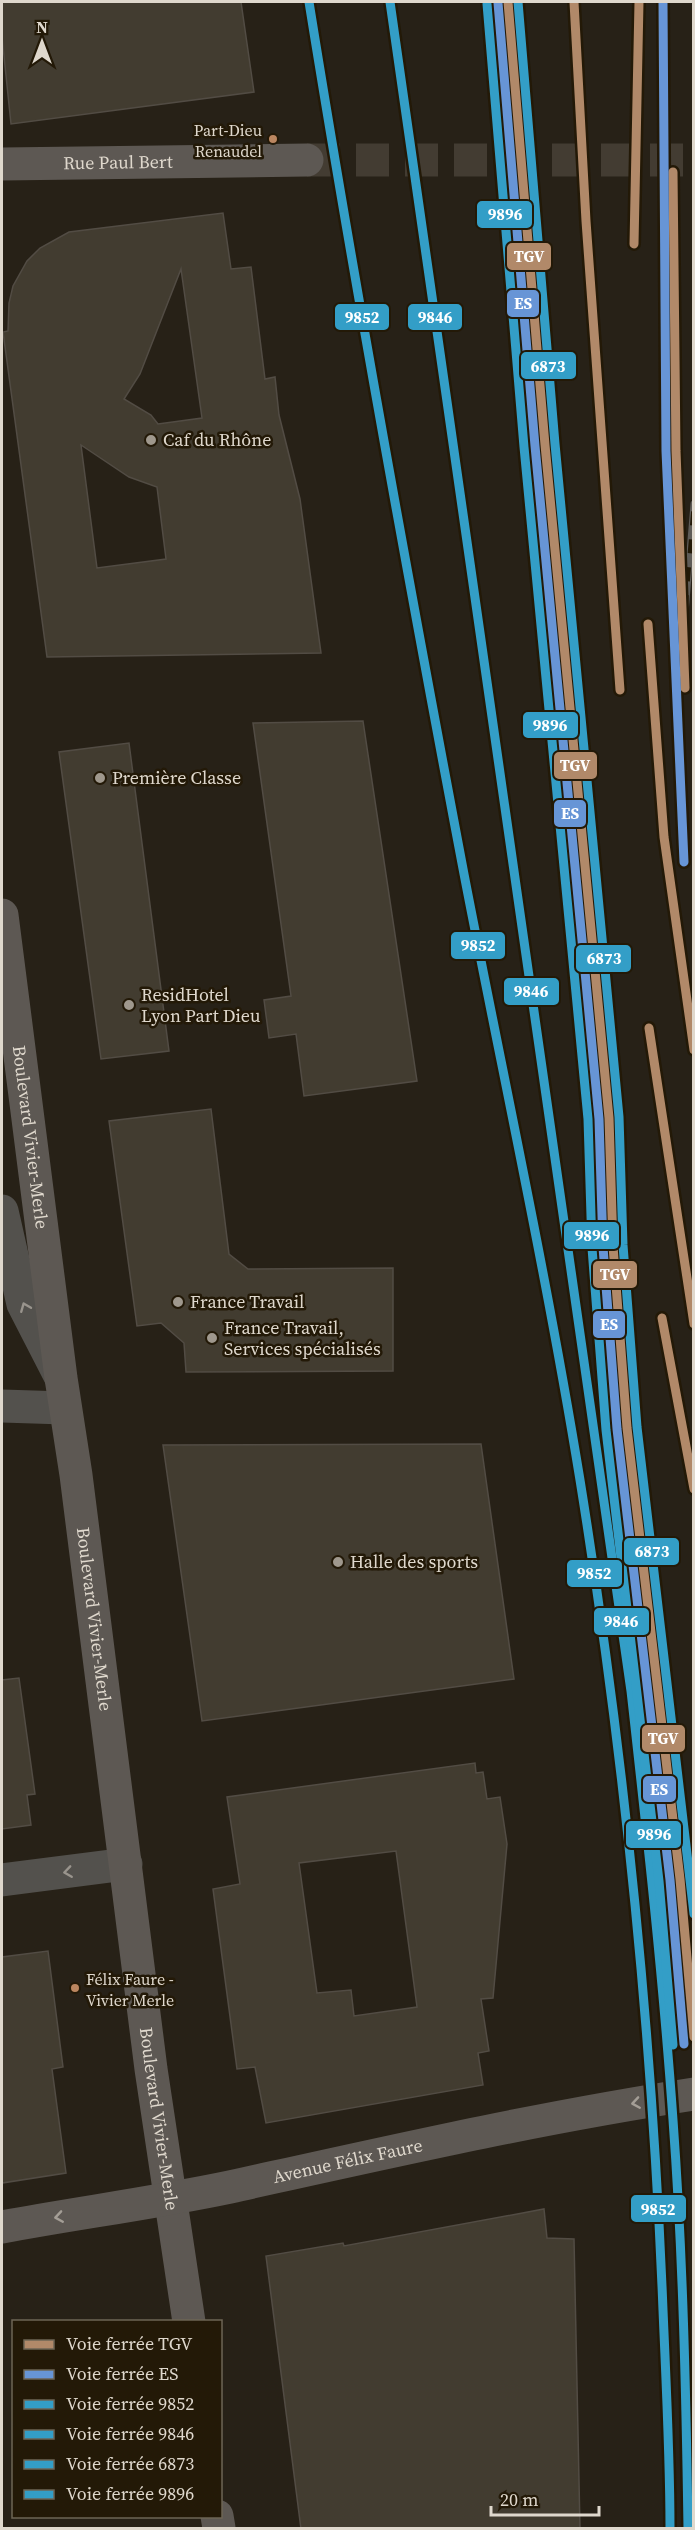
<svg xmlns="http://www.w3.org/2000/svg" width="695" height="2530" font-family="'Source Serif 4',serif">
	<style>
		.building { fill: #423c30; stroke: #524c44; stroke-width: 1.5; fill-rule: evenodd }
		.lines { fill: none; stroke-linecap: round; stroke-linejoin: round }
		.major-tunnel { stroke: #433c32; stroke-width: 33; stroke-dasharray: 33 16; stroke-linecap: butt }
		.minor { stroke: #53514d; stroke-width: 33 }
		.major { stroke: #5d5853; stroke-width: 33 }
		.rail-casing { stroke: #5f5c58; stroke-width: 7 }
		.rail { stroke: #231907; stroke-width: 4.5; stroke-dasharray: 14; stroke-linecap: butt }
		.rail-1-casing { stroke: #231907; stroke-width: 14 }
		.rail-2-casing { stroke: #231907; stroke-width: 14 }
		.rail-3-casing { stroke: #231907; stroke-width: 14 }
		.rail-4-casing { stroke: #231907; stroke-width: 14 }
		.rail-5-casing { stroke: #231907; stroke-width: 14 }
		.rail-6-casing { stroke: #231907; stroke-width: 14 }
		.rail-1 { stroke: #b18969; stroke-width: 9 }
		.rail-2 { stroke: #6795d6; stroke-width: 9 }
		.rail-3 { stroke: #339ec7; stroke-width: 9 }
		.rail-4 { stroke: #339ec7; stroke-width: 9 }
		.rail-5 { stroke: #339ec7; stroke-width: 9 }
		.rail-6 { stroke: #339ec7; stroke-width: 9 }
		.oneway { stroke: #99948d }
		.oneway2 { stroke: #a49e96 }
		.bus-dot { fill: #bb8660; stroke: #231907; stroke-width: 2 }
		.poi-dot { fill: #9f988d; stroke: #231907; stroke-width: 2 }
		.labels { text-anchor: middle; stroke-width: 5; stroke-linejoin: round; paint-order: stroke }
		.bus-label { font-size: 16px; fill: #dfd8cd; stroke: #231907; text-anchor: end }
		.street-label { font-size: 18px; fill: #dfd8cd; stroke: #231907 }
		.poi-label { font-size: 18px; fill: #dfd8cd; stroke: #231907; text-anchor: start }
		.line-badge { stroke: #231907; stroke-width: 2 }
		.badge-label { font-size: 16px; text-anchor: middle; font-weight: bold; fill: #fff }
	</style>
	<rect width="100%" height="100%" fill="#272117"/>
	<g class="building">
		<path d="M2,2H241L254,92L11,124L2,37Z"/>
		<path d="M223,213L231,269L251,267L265,379L275,377L279,415L300,499L321,653L47,657L3,332L8,331L9,303L13,286L27,261L40,248L69,232ZM181,269L202,418L158,424L151,415L124,399L140,374ZM81,445L129,477L157,487L166,559L97,568Z"/>
		<path d="M363,721L417,1081L304,1096L296,1034L269,1038L264,1000L291,996L253,723Z"/>
		<path d="M129,743L169,1051L101,1059L59,752Z"/>
		<path d="M211,1109L229,1254L248,1269L393,1268V1371L186,1372L184,1343L161,1323L137,1326L109,1121Z"/>
		<path d="M481,1444L514,1679L202,1721L163,1445Z"/>
		<path d="M19,1678L35,1794L27,1795L31,1825L2,1829V1680Z"/>
		<path d="M475,1763L476,1773L483,1772L487,1799L500,1797L507,1844L493,1998L481,1999L489,2051L478,2053L483,2085L266,2123L255,2067L237,2069L213,1889L240,1884L227,1797ZM396,1851L417,2007L354,2016L351,1990L317,1993L299,1863Z"/>
		<path d="M48,1951L63,2067L52,2069L66,2173L2,2183V1957Z"/>
		<path d="M544,2209L547,2238L574,2239L580,2529H301L266,2256L343,2243L344,2246Z"/>
	</g>
	<g class="lines">
		<path class="major-tunnel" d="M307,160H694"/>
		<g class="minor">
			<path d="M2,1211L23,1304L60,1376"/>
			<path d="M2,1406L65,1408"/>
			<path d="M2,1880L126,1864"/>
		</g>
		<g class="major">
			<path id="s1" d="M2,164L307,160"/>
			<path id="s2" d="M2,915L61,1378L76,1475L151,2069L189,2322"/>
			<path id="s3" d="M2,2227C77,2213 154,2203 230,2187C384,2153 537,2118 694,2094"/>
			<path d="M217,2516L219,2528"/>
		</g>
		<defs>
			<path id="rail" d="M683,637L694,504"/>
		</defs>
		<use href="#rail" class="rail-casing"/>
		<use href="#rail" class="rail"/>
		<defs>
			<g id="rail-1">
				<path d="M508,2L545,445L609,1118L613,1246L627,1428L680,1879L694,2037"/>
				<path d="M574,2L586,221L620,690"/>
				<path d="M673,172L676,451L685,688"/>
				<path d="M634,244L639,2"/>
				<path d="M648,624L664,837L694,1050"/>
				<path d="M649,1028L694,1324"/>
				<path d="M662,1318L694,1489"/>
			</g>
			<g id="rail-2">
				<path d="M663,2L666,451L684,862"/>
				<path d="M498,3L535,446L599,1119L603,1247L617,1429L670,1880L684,2044"/>
			</g>
			<path id="rail-3" d="M309,2C356,294 409,584 464,874C503,1076 547,1277 580,1480C624,1754 652,2032 663,2310C666,2382 670,2455 670,2528"/>
			<path id="rail-4" d="M390,2L631,1691C647,1834 663,1977 673,2120C683,2256 686,2392 688,2528"/>
			<path id="rail-5" d="M518,2L555,444L619,1117L623,1245L637,1427L694,1914"/>
			<path id="rail-6" d="M487,4L524,447L588,1119L592,1248L606,1430L659,1881L673,2045"/>
		</defs>
		<use href="#rail-1" class="rail-1-casing"/>
		<use href="#rail-2" class="rail-2-casing"/>
		<use href="#rail-3" class="rail-3-casing"/>
		<use href="#rail-4" class="rail-4-casing"/>
		<use href="#rail-5" class="rail-5-casing"/>
		<use href="#rail-6" class="rail-6-casing"/>
		<use href="#rail-1" class="rail-1"/>
		<use href="#rail-2" class="rail-2"/>
		<use href="#rail-3" class="rail-3"/>
		<use href="#rail-4" class="rail-4"/>
		<use href="#rail-5" class="rail-5"/>
		<use href="#rail-6" class="rail-6"/>
	</g>
	<defs><path id="oneway-chevron" d="M-2-3.5L2.5 0L-2 3.5" fill="none" stroke-width="1.6" stroke-linecap="round" stroke-linejoin="round" transform="scale(1.5)"/></defs>
	<g class="oneway">
		<use href="#oneway-chevron" transform="translate(25 1307) rotate(-112)"/>
		<use href="#oneway-chevron" transform="translate(68 1872) rotate(172)"/>
	</g>
	<g class="oneway2">
		<use href="#oneway-chevron" transform="translate(636 2103) rotate(171)"/>
		<use href="#oneway-chevron" transform="translate(59 2217) rotate(171)"/>
	</g>
	<g class="bus-dot">
		<circle cx="273" cy="139" r="5"/>
		<circle cx="75" cy="1988" r="5"/>
	</g>
	<g class="poi-dot">
		<circle cx="151" cy="440" r="6"/>
		<circle cx="100" cy="778" r="6"/>
		<circle cx="129" cy="1005" r="6"/>
		<circle cx="178" cy="1302" r="6"/>
		<circle cx="212" cy="1338" r="6"/>
		<circle cx="338" cy="1562" r="6"/>
	</g>
	<g class="labels">
		<g class="bus-label">
			<text x="262" y="136">Part-Dieu<tspan x="262" dy="21">Renaudel</tspan></text>
			<text x="86" y="1985" text-anchor="start">Félix Faure -<tspan x="86" dy="21">Vivier Merle</tspan></text>
		</g>
		<g class="street-label">
			<text dy="6" stroke="none"><textPath href="#s1" startOffset="116">Rue Paul Bert</textPath></text>
			<text dy="6" stroke="none"><textPath href="#s2" startOffset="224">Boulevard Vivier-Merle</textPath></text>
			<text dy="6" stroke="none"><textPath href="#s2" startOffset="710">Boulevard Vivier-Merle</textPath></text>
			<text dy="6" stroke="none"><textPath href="#s2" startOffset="1214">Boulevard Vivier-Merle</textPath></text>
			<text dy="6" stroke="none"><textPath href="#s3" startOffset="352">Avenue Félix Faure</textPath></text>
		</g>
		<g class="poi-label">
			<text x="163" y="446">Caf du Rhône</text>
			<text x="112" y="784">Première Classe</text>
			<text x="141" y="1001">ResidHotel<tspan x="141" dy="21">Lyon Part Dieu</tspan></text>
			<text x="190" y="1308">France Travail</text>
			<text x="224" y="1334">France Travail,<tspan x="224" dy="21">Services spécialisés</tspan></text>
			<text x="350" y="1568">Halle des sports</text>
		</g>
	</g>
	<g class="line-badge">
		<rect x="476" y="200" width="57" height="29" rx="6" fill="#339ec7"/>
		<rect x="506" y="242" width="46" height="29" rx="6" fill="#b18969"/>
		<rect x="506" y="289" width="34" height="29" rx="6" fill="#6795d6"/>
		<rect x="407" y="303" width="56" height="28" rx="6" fill="#339ec7"/>
		<rect x="334" y="303" width="56" height="28" rx="6" fill="#339ec7"/>
		<rect x="520" y="351" width="57" height="29" rx="6" fill="#339ec7"/>
		<rect x="522" y="711" width="57" height="28" rx="6" fill="#339ec7"/>
		<rect x="553" y="751" width="45" height="29" rx="6" fill="#b18969"/>
		<rect x="553" y="799" width="34" height="29" rx="6" fill="#6795d6"/>
		<rect x="450" y="931" width="56" height="29" rx="6" fill="#339ec7"/>
		<rect x="575" y="944" width="57" height="29" rx="6" fill="#339ec7"/>
		<rect x="503" y="977" width="57" height="29" rx="6" fill="#339ec7"/>
		<rect x="563" y="1221" width="57" height="29" rx="6" fill="#339ec7"/>
		<rect x="592" y="1260" width="46" height="29" rx="6" fill="#b18969"/>
		<rect x="592" y="1310" width="34" height="29" rx="6" fill="#6795d6"/>
		<rect x="623" y="1537" width="57" height="29" rx="6" fill="#339ec7"/>
		<rect x="566" y="1559" width="57" height="29" rx="6" fill="#339ec7"/>
		<rect x="593" y="1607" width="57" height="29" rx="6" fill="#339ec7"/>
		<rect x="641" y="1724" width="45" height="29" rx="6" fill="#b18969"/>
		<rect x="642" y="1775" width="35" height="28" rx="6" fill="#6795d6"/>
		<rect x="625" y="1820" width="57" height="29" rx="6" fill="#339ec7"/>
		<rect x="630" y="2194" width="57" height="29" rx="6" fill="#339ec7"/>
	</g>
	<g class="badge-label">
		<text x="505" y="220">9896</text>
		<text x="529" y="262">TGV</text>
		<text x="523" y="309">ES</text>
		<text x="435" y="323">9846</text>
		<text x="362" y="323">9852</text>
		<text x="548" y="372">6873</text>
		<text x="550" y="731">9896</text>
		<text x="575" y="771">TGV</text>
		<text x="570" y="819">ES</text>
		<text x="478" y="951">9852</text>
		<text x="604" y="964">6873</text>
		<text x="531" y="997">9846</text>
		<text x="592" y="1241">9896</text>
		<text x="615" y="1280">TGV</text>
		<text x="609" y="1330">ES</text>
		<text x="652" y="1557">6873</text>
		<text x="594" y="1579">9852</text>
		<text x="621" y="1627">9846</text>
		<text x="663" y="1744">TGV</text>
		<text x="659" y="1795">ES</text>
		<text x="654" y="1840">9896</text>
		<text x="658" y="2215">9852</text>
	</g>
	<rect width="695" height="2530" fill="none" stroke="#dfd8cd" stroke-width="6"/>
	<rect x="12" y="2320" width="210" height="198" fill="#231907" stroke="#6e6556" stroke-width="1.5"/>
	<rect x="24" y="2340" width="30" height="9" fill="#b18969" stroke="#6e6556" stroke-width="1.5"/>
	<text x="66" y="2350" font-size="18" fill="#dfd8cd">Voie ferrée TGV</text>
	<rect x="24" y="2370" width="30" height="9" fill="#6795d6" stroke="#6e6556" stroke-width="1.5"/>
	<text x="66" y="2380" font-size="18" fill="#dfd8cd">Voie ferrée ES</text>
	<rect x="24" y="2400" width="30" height="9" fill="#339ec7" stroke="#6e6556" stroke-width="1.5"/>
	<text x="66" y="2410" font-size="18" fill="#dfd8cd">Voie ferrée 9852</text>
	<rect x="24" y="2430" width="30" height="9" fill="#339ec7" stroke="#6e6556" stroke-width="1.5"/>
	<text x="66" y="2440" font-size="18" fill="#dfd8cd">Voie ferrée 9846</text>
	<rect x="24" y="2460" width="30" height="9" fill="#339ec7" stroke="#6e6556" stroke-width="1.5"/>
	<text x="66" y="2470" font-size="18" fill="#dfd8cd">Voie ferrée 6873</text>
	<rect x="24" y="2490" width="30" height="9" fill="#339ec7" stroke="#6e6556" stroke-width="1.5"/>
	<text x="66" y="2500" font-size="18" fill="#dfd8cd">Voie ferrée 9896</text>
	<g transform="translate(42 42)" stroke="#231907" stroke-width="4.5" paint-order="stroke">
	<path d="M0-4.5L10 22L0 15L-10 22Z" fill="#dfd8cd"/>
	<text y="-9" font-size="16" font-weight="bold" text-anchor="middle" fill="#dfd8cd">N</text>
	</g>
	<path d="M491 2506v9h108v-9" fill="none" stroke="#dfd8cd" stroke-width="3"/>
	<text x="500" y="2506" font-size="18" fill="#dfd8cd" stroke="#231907" stroke-width="4.5" paint-order="stroke">20 m</text>
</svg>
